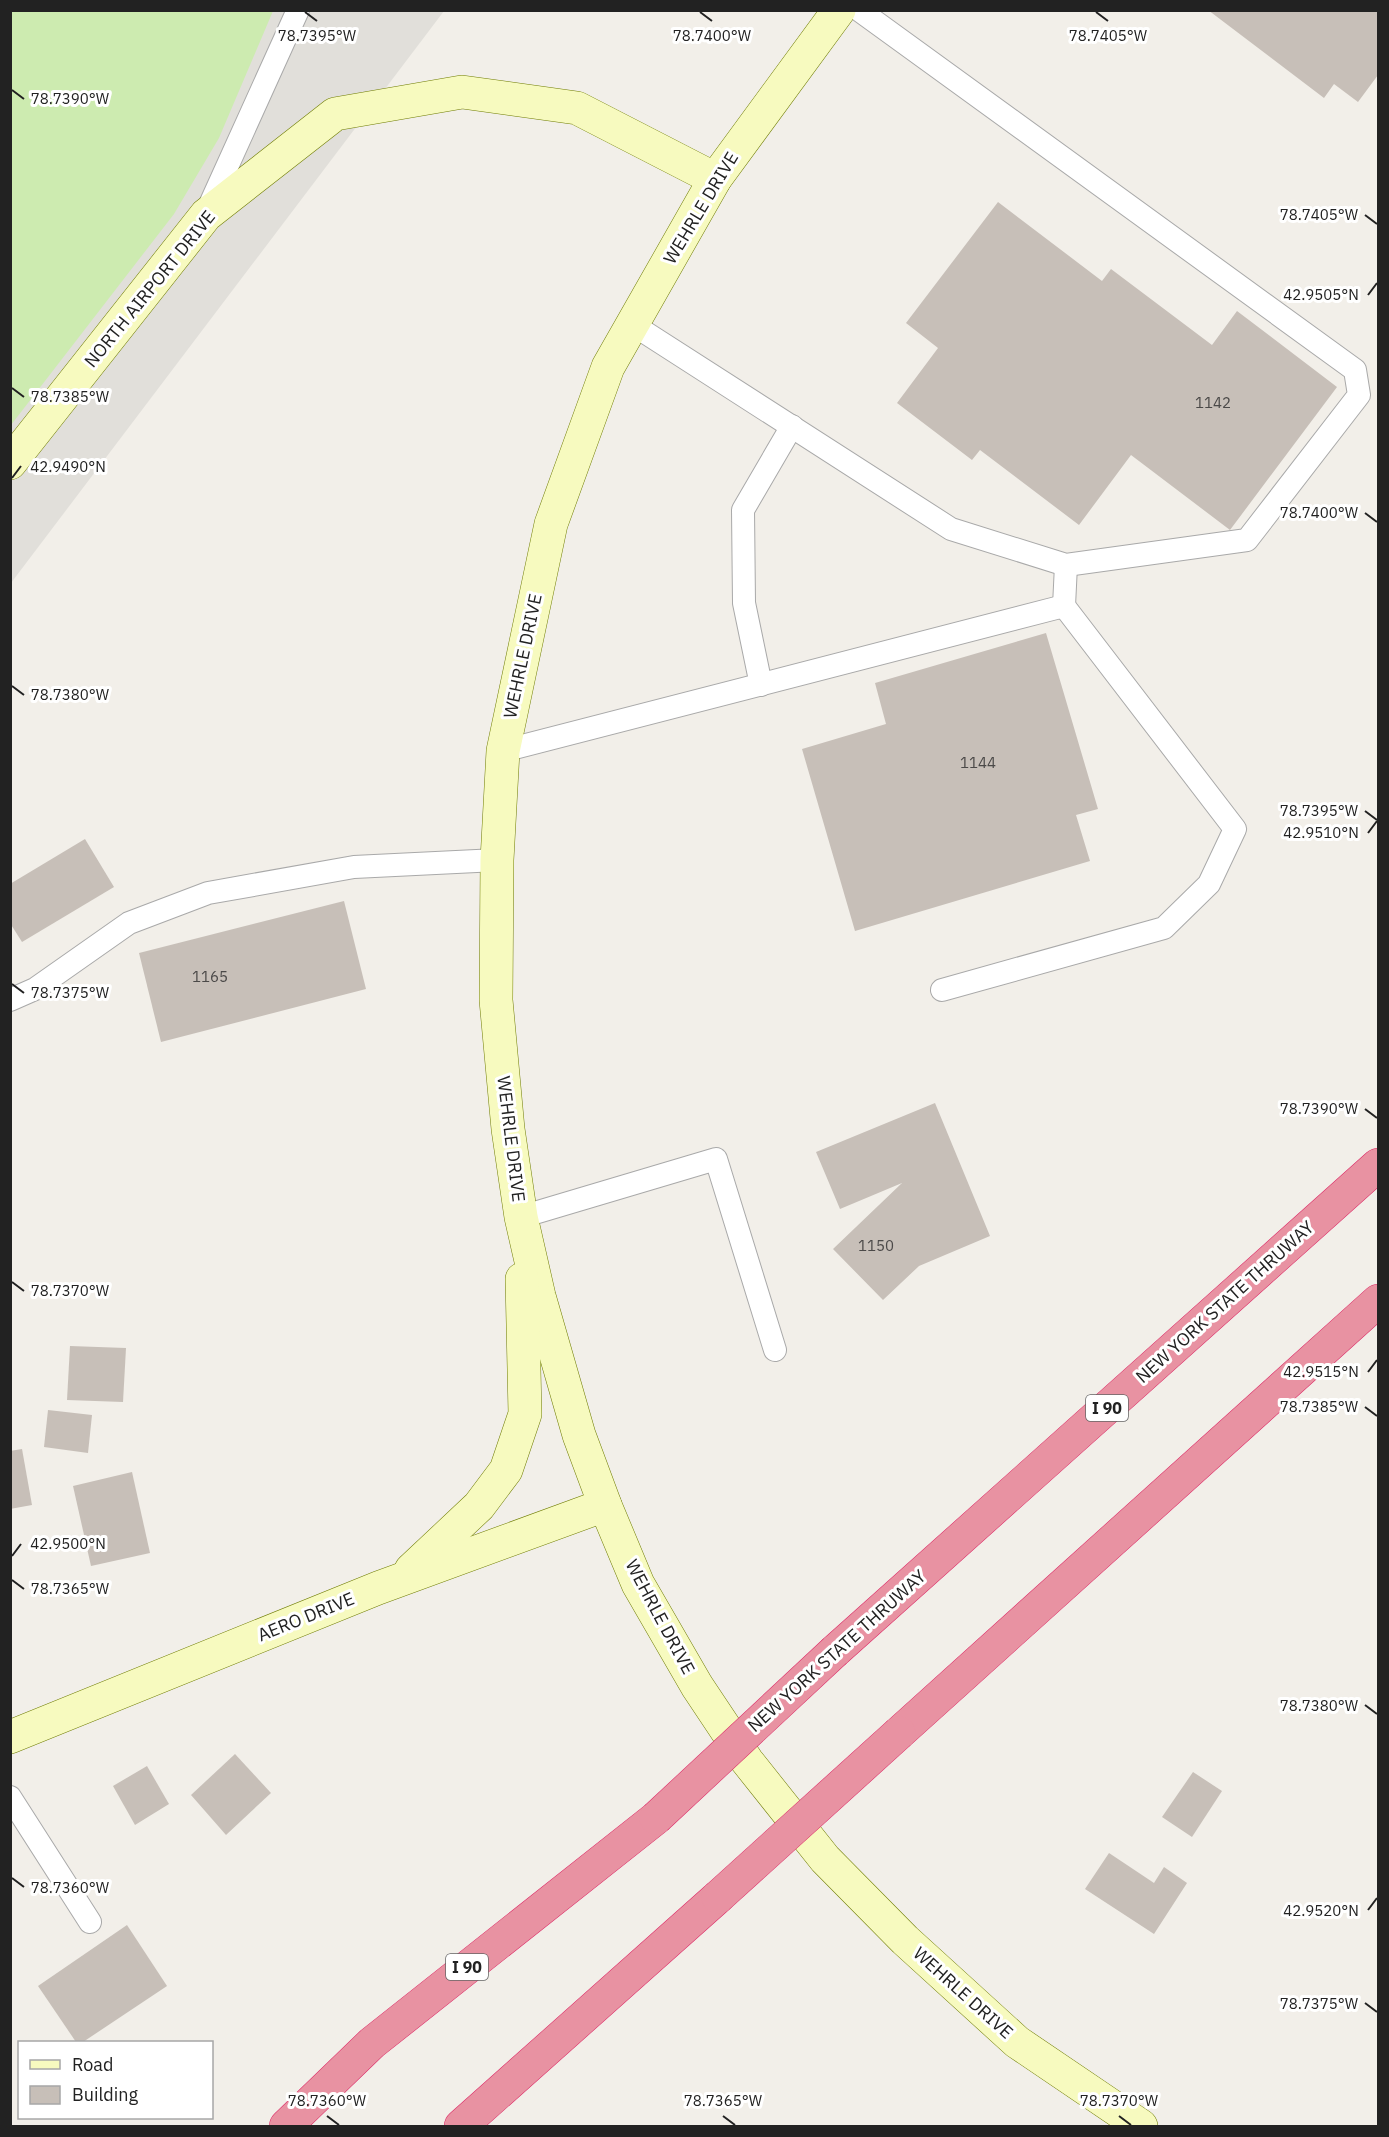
<svg xmlns="http://www.w3.org/2000/svg" width="1389" height="2137" font-family="'IBM Plex Sans',sans-serif">
	<style>
		.airport { fill: #e1dfda }
		.grass { fill: #cdebb0 }
		.building { fill: #c7bfb8 }
		.lines { fill: none; stroke-linecap: round; stroke-linejoin: round }
		.lane-casing { stroke: #a9a9a9; stroke-width: 24 }
		.secondary-casing { stroke: #707d05; stroke-width: 34 }
		.highway-casing { stroke: #dc2a67; stroke-width: 34 }
		.lane { stroke: #fff; stroke-width: 22 }
		.secondary { stroke: #f7fabf; stroke-width: 33 }
		.highway { stroke: #e892a2; stroke-width: 33 }
		.highway-bridge-casing { stroke: #dc2a67; stroke-width: 34; stroke-linecap: butt }
		.highway-bridge { stroke: #e892a2; stroke-width: 33 }
		.ticks { fill: none; stroke: #222; stroke-width: 2 }
		.labels { text-anchor: middle; stroke-width: 6; stroke-linejoin: round; paint-order: stroke }
		.number-label { font-size: 15px; fill: #4b4948 }
		.shield { fill: #fff; stroke: #646464; stroke-width: 1.5 }
		.shield-label { font-size: 16px; font-weight: bold; fill: #222 }
		.street-label { font-size: 18px; fill: #222; stroke: #fff }
		.ticks-label { font-size: 15px; text-anchor: middle; fill: #222; stroke: #fff; stroke-width: 6; stroke-linejoin: round; paint-order: stroke }
	</style>
	<rect width="100%" height="100%" fill="#f2efe9"/>
	<path class="airport" d="M11,11H444L11,583Z"/>
	<path class="grass" d="M11,10L273,11L219,138L174,214L11,425Z"/>
	<g class="building">
		<path d="M1208,10H1378V75L1358,102L1334,84L1324,98Z"/>
		<path d="M998,202L1102,281L1111,269L1212,345L1237,311L1337,387L1230,530L1131,455L1079,525L980,450L972,460L897,403L938,348L906,323Z"/>
		<path d="M1046,633L1098,809L1076,815L1090,861L855,931L802,749L886,724L875,683Z"/>
		<path d="M85,839L114,887L22,942L10,923V884Z"/>
		<path d="M344,901L366,989L161,1042L139,953Z"/>
		<path d="M935,1103L990,1236L919,1266L883,1300L833,1249L902,1183L840,1209L816,1152Z"/>
		<path d="M70,1346L126,1348L123,1402L67,1400Z"/>
		<path d="M48,1410L92,1415L88,1453L44,1447Z"/>
		<path d="M22,1449L32,1505L10,1509V1451Z"/>
		<path d="M132,1472L150,1553L91,1566L73,1486Z"/>
		<path d="M235,1754L271,1793L226,1835L191,1795Z"/>
		<path d="M147,1766L169,1804L135,1825L113,1786Z"/>
		<path d="M1193,1772L1222,1791L1192,1837L1162,1817Z"/>
		<path d="M1109,1853L1154,1883L1164,1867L1187,1883L1154,1934L1085,1889Z"/>
		<path d="M127,1925L167,1986L83,2042H76L38,1986Z"/>
	</g>
	<g class="lines">
		<defs>
			<g id="lane">
				<path d="M207,211L298,10"/>
				<path d="M632,324L951,529L1066,565L1247,540L1359,395L1355,370L859,10"/>
				<path d="M1064,606L1066,565"/>
				<path d="M761,685L744,603L743,510L792,426"/>
				<path d="M503,751L1064,606L1235,829L1209,884L1164,928L942,990"/>
				<path d="M10,1000L35,989L129,923L208,893L354,867L497,860"/>
				<path d="M521,1217L716,1159L775,1350"/>
				<path d="M10,1797L90,1922"/>
			</g>
			<g id="secondary">
				<path d="M839,10L715,179L608,367L551,524L503,751L497,860L496,1000L508,1129L521,1217L539,1296L579,1435L605,1505L638,1584L697,1686L747,1761L825,1859L905,1940L1017,2042L1141,2126"/>
				<path d="M10,463L206,215L335,114L462,92L577,108L715,179"/>
				<path d="M411,1570L479,1506L506,1470L525,1414L522,1279"/>
				<path d="M10,1737L378,1588L605,1505"/>
			</g>
			<g id="highway">
				<path d="M835,1651L1378,1165"/>
				<path d="M899,1733L1378,1301"/>
				<path d="M286,2126L372,2043L656,1818"/>
				<path d="M461,2126L718,1897"/>
			</g>
		</defs>
		<use href="#lane" class="lane-casing"/>
		<use href="#secondary" class="secondary-casing"/>
		<use href="#highway" class="highway-casing"/>
		<use href="#lane" class="lane"/>
		<use href="#secondary" class="secondary"/>
		<use href="#highway" class="highway"/>
		<defs>
			<g id="highway-bridge">
				<path d="M656,1818L835,1651"/>
				<path d="M718,1897L899,1733"/>
			</g>
		</defs>
		<use href="#highway-bridge" class="highway-bridge-casing"/>
		<use href="#highway-bridge" class="highway-bridge"/>
	</g>
	<path class="ticks" d="M305,12L317,21M700,12L712,21M1096,12L1108,21M12,90L24,99M1365,215L1377,224M1368,295L1377,283M12,388L24,397M12,478L21,466M1365,513L1377,522M12,686L24,695M1365,811L1377,820M1368,833L1377,821M12,984L24,993M1365,1109L1377,1118M12,1282L24,1291M1368,1372L1377,1360M1365,1407L1377,1416M12,1556L21,1544M12,1580L24,1589M1365,1705L1377,1714M12,1878L24,1887M1368,1910L1377,1898M1365,2003L1377,2012M327,2116L339,2125M723,2116L735,2125M1119,2116L1131,2125"/>
	<g class="labels">
		<g class="number-label">
			<text x="1213" y="408">1142</text>
			<text x="978" y="768">1144</text>
			<text x="210" y="982">1165</text>
			<text x="876" y="1251">1150</text>
		</g>
		<g class="shield">
			<rect x="1086" y="1395" width="42" height="26" rx="4.5"/>
			<rect x="446" y="1954" width="42" height="26" rx="4.5"/>
		</g>
		<g class="shield-label">
			<text x="1107" y="1414">I 90</text>
			<text x="467" y="1973">I 90</text>
		</g>
		<g class="street-label">
			<text transform="translate(701 208) rotate(-59)" y="6">WEHRLE DRIVE</text>
			<text transform="translate(150 289) rotate(-51)" y="6">NORTH AIRPORT DRIVE</text>
			<text transform="translate(523 656) rotate(-78)" y="6">WEHRLE DRIVE</text>
			<text transform="translate(511 1139) rotate(83)" y="6">WEHRLE DRIVE</text>
			<text transform="translate(1225 1302) rotate(-42)" y="6">NEW YORK STATE THRUWAY</text>
			<text transform="translate(306 1617) rotate(-22)" y="6">AERO DRIVE</text>
			<text transform="translate(660 1617) rotate(62)" y="6">WEHRLE DRIVE</text>
			<text transform="translate(837 1651) rotate(-42)" y="6">NEW YORK STATE THRUWAY</text>
			<text transform="translate(963 1993) rotate(42)" y="6">WEHRLE DRIVE</text>
		</g>
	</g>
	<g class="ticks-label">
		<text x="317" y="41">78.7395°W</text>
		<text x="712" y="41">78.7400°W</text>
		<text x="1108" y="41">78.7405°W</text>
		<text x="70" y="104">78.7390°W</text>
		<text x="1319" y="220">78.7405°W</text>
		<text x="1321" y="300">42.9505°N</text>
		<text x="70" y="402">78.7385°W</text>
		<text x="68" y="472">42.9490°N</text>
		<text x="1319" y="518">78.7400°W</text>
		<text x="70" y="700">78.7380°W</text>
		<text x="1319" y="816">78.7395°W</text>
		<text x="1321" y="838">42.9510°N</text>
		<text x="70" y="998">78.7375°W</text>
		<text x="1319" y="1114">78.7390°W</text>
		<text x="70" y="1296">78.7370°W</text>
		<text x="1321" y="1377">42.9515°N</text>
		<text x="1319" y="1412">78.7385°W</text>
		<text x="68" y="1549">42.9500°N</text>
		<text x="70" y="1594">78.7365°W</text>
		<text x="1319" y="1711">78.7380°W</text>
		<text x="70" y="1893">78.7360°W</text>
		<text x="1321" y="1916">42.9520°N</text>
		<text x="1319" y="2009">78.7375°W</text>
		<text x="327" y="2106">78.7360°W</text>
		<text x="723" y="2106">78.7365°W</text>
		<text x="1119" y="2106">78.7370°W</text>
	</g>
	<rect width="1389" height="2137" fill="none" stroke="#222222" stroke-width="24"/>
	<rect x="18" y="2041" width="195" height="78" fill="#ffffff" stroke="#a7a7a7" stroke-width="1.5"/>
	<rect x="30" y="2060" width="30" height="9" fill="#f7fabf" stroke="#a7a7a7" stroke-width="1.5"/>
	<text x="72" y="2071" font-size="18" fill="#222222">Road</text>
	<rect x="30" y="2086" width="30" height="18" fill="#c7bfb8" stroke="#a7a7a7" stroke-width="1.5"/>
	<text x="72" y="2101" font-size="18" fill="#222222">Building</text>
</svg>
